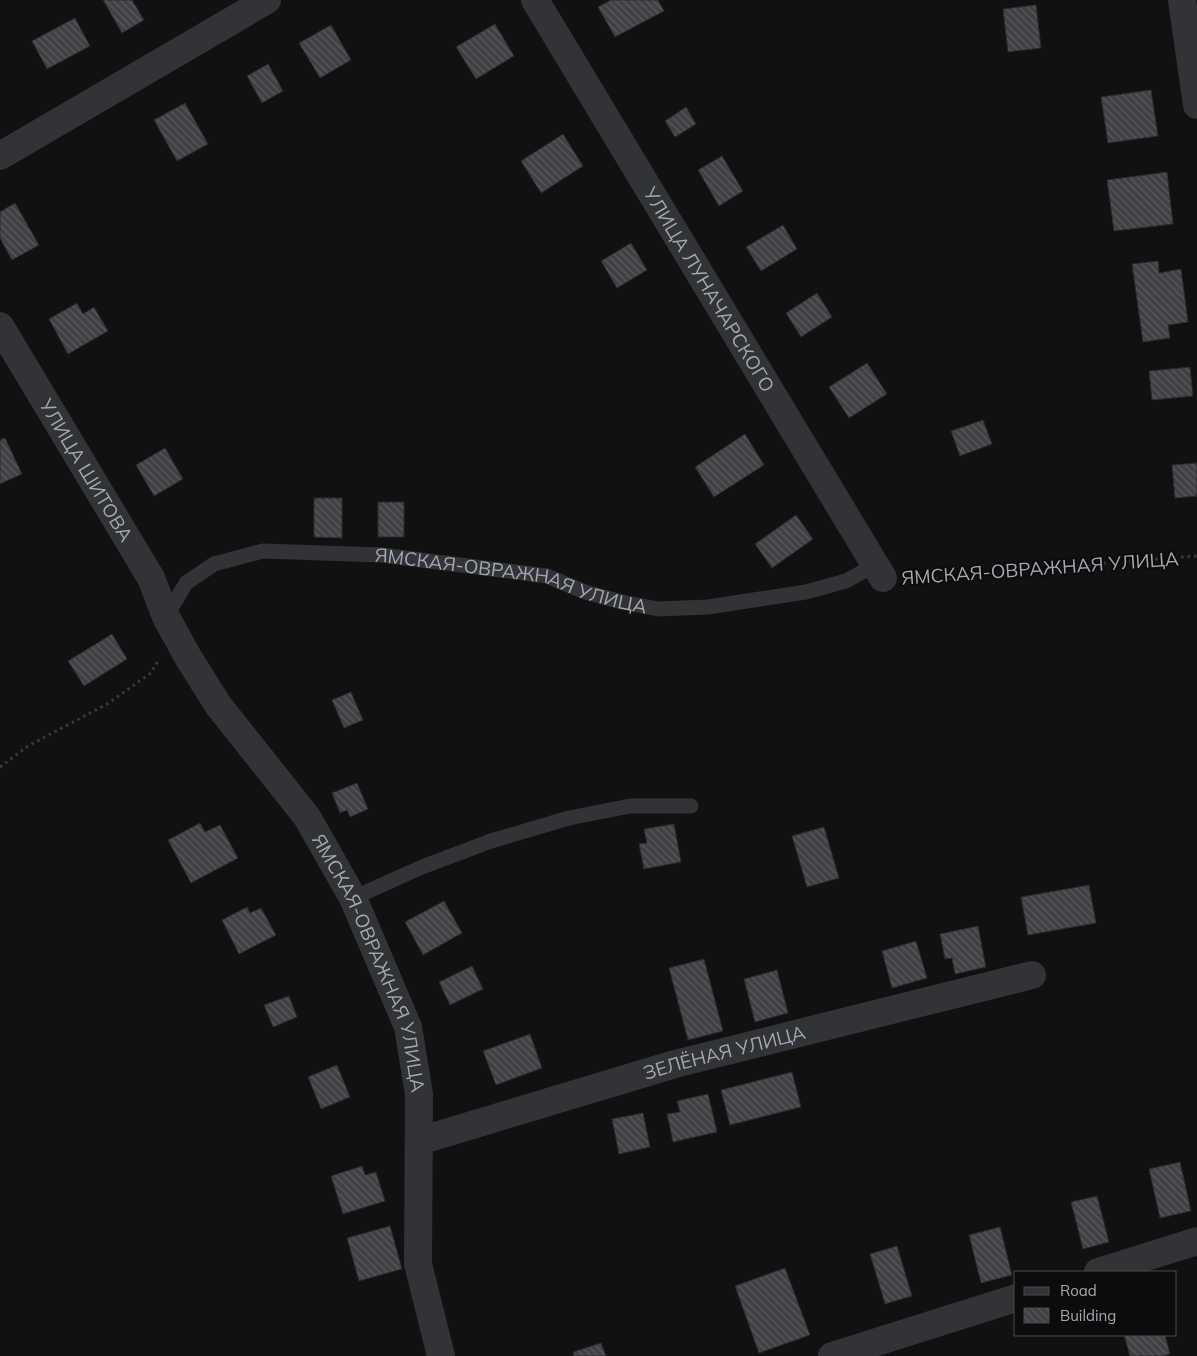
<svg xmlns="http://www.w3.org/2000/svg" width="1197" height="1356" font-family="Mulish,sans-serif">
	<style>
		.building { fill: url(#building-back-hatch); stroke: #2b2b2e }
		.lines { fill: none; stroke-linecap: round; stroke-linejoin: round }
		.path { stroke: #393a3e; stroke-width: 3; stroke-dasharray: 2.5 4; stroke-linecap: butt }
		.lane { stroke: #323337; stroke-width: 15 }
		.street { stroke: #323337; stroke-width: 28 }
		.labels { text-anchor: middle; stroke-width: 4.5; stroke-linejoin: round; paint-order: stroke }
		.street-label { font-size: 19px; fill: #a4a8b1; stroke: #0c0c0d }
	</style>
	<defs>
		<pattern id="building-back-hatch" width="6" height="6" patternUnits="userSpaceOnUse" patternTransform="scale(1.25)"><rect width="6" height="6" fill="#404145"/><path d="M-1 5l2 2M0 0l6 6M5-1l2 2" fill="none" stroke="#595a5d"/></pattern>
	</defs>
	<rect width="100%" height="100%" fill="#111112"/>
	<g class="building">
		<path d="M103,0H132L144,20L122,33Z"/>
		<path d="M611,0H658L664,11L615,37L598,7Z"/>
		<path d="M1036,5L1041,48L1008,52L1003,9Z"/>
		<path d="M75,18L90,46L47,69L32,41Z"/>
		<path d="M495,24L514,56L476,79L456,47Z"/>
		<path d="M331,25L351,60L320,78L299,43Z"/>
		<path d="M268,64L283,91L262,103L247,76Z"/>
		<path d="M1151,90L1158,136L1108,143L1101,97Z"/>
		<path d="M185,103L208,144L177,161L154,120Z"/>
		<path d="M686,107L696,124L675,137L665,121Z"/>
		<path d="M563,134L583,166L541,193L521,161Z"/>
		<path d="M722,156L743,191L719,206L698,170Z"/>
		<path d="M1167,172L1173,224L1114,231L1107,180Z"/>
		<path d="M15,203L39,245L12,260L0,238V212Z"/>
		<path d="M783,225L797,249L761,271L746,247Z"/>
		<path d="M631,243L647,270L617,288L601,261Z"/>
		<path d="M1158,261L1159,273L1181,269L1188,322L1168,325L1170,338L1143,342L1132,264Z"/>
		<path d="M817,293L832,317L801,337L786,313Z"/>
		<path d="M77,303L83,314L94,307L108,331L68,354L49,319Z"/>
		<path d="M867,363L887,394L849,418L829,387Z"/>
		<path d="M1190,367L1193,396L1152,400L1149,371Z"/>
		<path d="M983,420L992,444L960,456L951,431Z"/>
		<path d="M745,434L764,465L714,497L695,467Z"/>
		<path d="M5,438L22,474L0,484V440Z"/>
		<path d="M165,448L183,479L154,496L136,465Z"/>
		<path d="M1197,463V496L1175,498L1172,465Z"/>
		<path d="M314,498H342V538L314,537Z"/>
		<rect x="378" y="502" width="26" height="35"/>
		<path d="M796,515L813,539L772,568L755,544Z"/>
		<path d="M112,634L127,659L84,686L68,661Z"/>
		<path d="M351,692L363,720L344,728L332,700Z"/>
		<path d="M357,783L368,809L350,817L347,810L340,813L332,793Z"/>
		<path d="M200,823L205,832L220,825L238,858L191,883L168,840Z"/>
		<path d="M674,824L681,862L644,869L639,844L647,843L644,829Z"/>
		<path d="M824,827L839,878L807,887L792,836Z"/>
		<path d="M1089,885L1096,923L1028,935L1021,897Z"/>
		<path d="M444,901L462,933L423,955L405,922Z"/>
		<path d="M247,907L250,913L261,908L276,935L239,954L222,920Z"/>
		<path d="M978,926L986,967L955,974L952,958L945,959L940,934Z"/>
		<path d="M916,941L927,978L892,988L882,951Z"/>
		<path d="M704,959L723,1031L688,1040L669,968Z"/>
		<path d="M472,966L483,989L450,1005L439,982Z"/>
		<path d="M777,970L788,1013L755,1022L744,979Z"/>
		<path d="M289,996L297,1017L273,1027L264,1005Z"/>
		<path d="M530,1034L542,1068L496,1085L483,1051Z"/>
		<path d="M337,1065L350,1097L321,1109L308,1077Z"/>
		<path d="M792,1072L801,1107L730,1125L721,1090Z"/>
		<path d="M708,1094L717,1132L673,1142L667,1114L680,1112L677,1101Z"/>
		<path d="M643,1113L650,1147L619,1154L612,1119Z"/>
		<path d="M1180,1162L1191,1211L1160,1218L1149,1169Z"/>
		<path d="M362,1166L365,1175L376,1172L385,1201L343,1214L331,1176Z"/>
		<path d="M1097,1196L1109,1242L1083,1249L1071,1202Z"/>
		<path d="M390,1226L402,1269L359,1281L347,1238Z"/>
		<path d="M1000,1227L1012,1275L981,1283L969,1235Z"/>
		<path d="M897,1246L912,1296L885,1304L870,1254Z"/>
		<path d="M785,1268L810,1335L759,1353L735,1286Z"/>
		<path d="M1124,1335H1165L1170,1354L1163,1356H1130Z"/>
		<path d="M601,1343L606,1356H574L573,1352Z"/>
	</g>
	<g class="lines">
		<g class="path">
			<path d="M909,579L957,578L1093,564L1197,556"/>
			<path d="M0,767L28,746L107,704L151,673L159,659"/>
		</g>
		<g class="lane">
			<path id="s1" d="M166,617L186,583L214,564L263,551L382,555L547,576L585,592L622,602L658,609L708,607L806,592L846,581L875,565"/>
			<path d="M353,898L422,867L491,841L569,818L630,806H691"/>
		</g>
		<g class="street">
			<path id="s2" d="M535,0L883,578"/>
			<path d="M1182,0L1197,105"/>
			<path d="M0,156L267,0"/>
			<path id="s3" d="M0,326L151,578L166,617L188,657L218,705L307,817L353,898L408,1027L419,1094L418,1264L441,1356"/>
			<path id="s4" d="M419,1141L675,1064L1032,975"/>
			<path d="M1098,1272L1197,1241"/>
			<path d="M832,1356L1016,1298"/>
		</g>
	</g>
	<g class="labels">
		<g class="street-label">
			<text dy="7" stroke="none"><textPath href="#s2" startOffset="338">УЛИЦА ЛУНАЧАРСКОГО</textPath></text>
			<text dy="7" stroke="none"><textPath href="#s3" startOffset="168">УЛИЦА ШИТОВА</textPath></text>
			<text transform="translate(1040 568) rotate(-4)" y="7">ЯМСКАЯ-ОВРАЖНАЯ УЛИЦА</text>
			<text dy="7" stroke="none"><textPath href="#s1" startOffset="375">ЯМСКАЯ-ОВРАЖНАЯ УЛИЦА</textPath></text>
			<text dy="7" stroke="none"><textPath href="#s3" startOffset="741">ЯМСКАЯ-ОВРАЖНАЯ УЛИЦА</textPath></text>
			<text dy="7" stroke="none"><textPath href="#s4" startOffset="318">ЗЕЛЁНАЯ УЛИЦА</textPath></text>
		</g>
	</g>
	<rect x="1014" y="1271" width="162" height="65" fill="#0c0c0d" stroke="#494a4f"/>
	<rect x="1024" y="1287" width="25" height="8" fill="#323337" stroke="#494a4f"/>
	<text x="1060" y="1296" font-size="15" fill="#a4a8b1">Road</text>
	<rect x="1024" y="1308" width="25" height="15" fill="url(#building-back-hatch)" stroke="#494a4f"/>
	<text x="1060" y="1321" font-size="15" fill="#a4a8b1">Building</text>
</svg>
